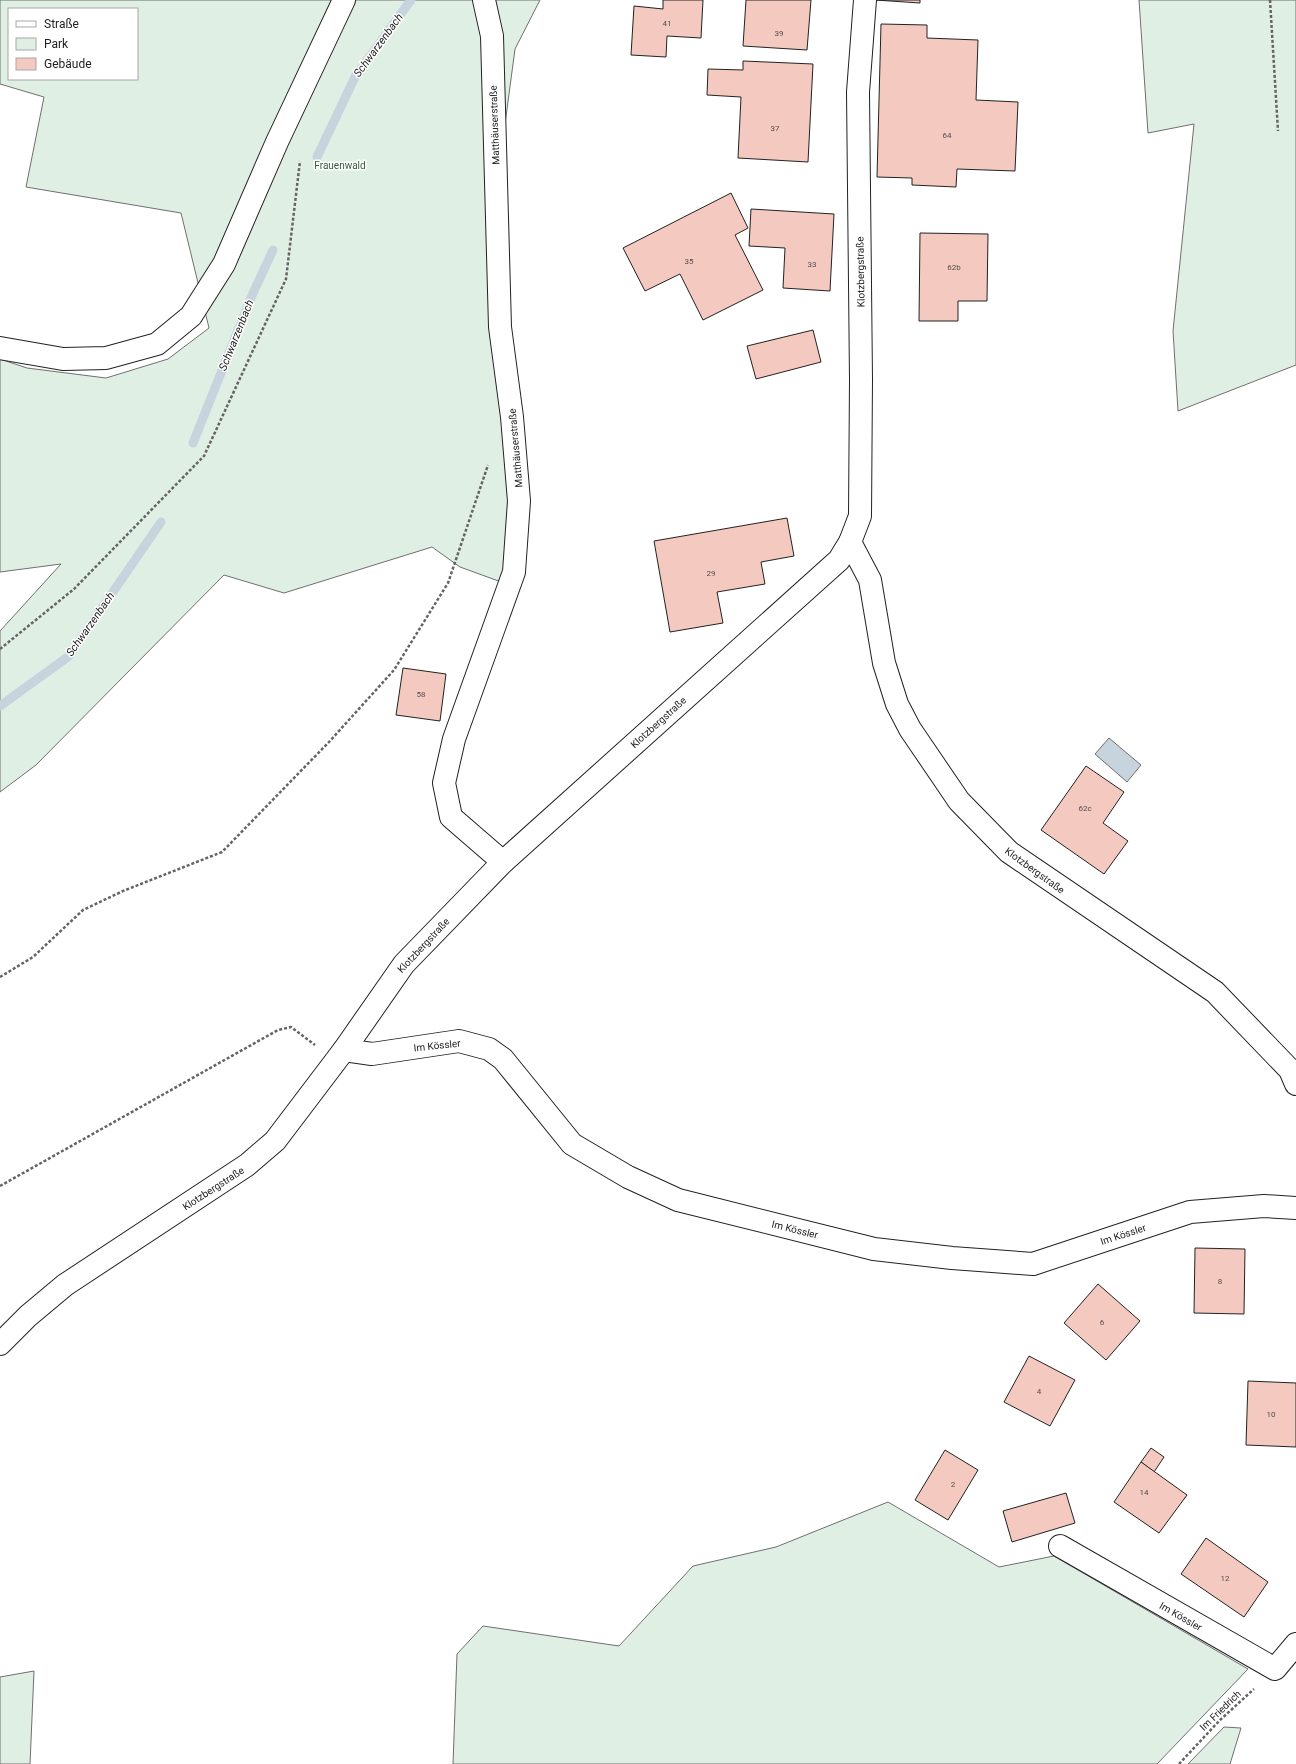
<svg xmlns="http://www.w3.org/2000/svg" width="1296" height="1764" font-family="Roboto,sans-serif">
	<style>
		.green { fill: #e0efe3; stroke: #6f6f6f; fill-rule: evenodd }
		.water { fill: #c7d3dd; stroke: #6f6f6f }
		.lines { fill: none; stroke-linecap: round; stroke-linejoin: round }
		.stream { stroke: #c7d3dd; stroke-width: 9 }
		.building { fill: #f3c9c0; stroke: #222 }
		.minor-casing { stroke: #222; stroke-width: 24 }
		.path { stroke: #646464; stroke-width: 2.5; stroke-dasharray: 3 2; stroke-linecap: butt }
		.minor { stroke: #fff; stroke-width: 22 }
		.labels { text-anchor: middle; stroke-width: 3; stroke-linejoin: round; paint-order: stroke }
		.number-label { font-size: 8px; fill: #564c4a }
		.street-label { font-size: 10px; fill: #222; stroke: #fff }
		.park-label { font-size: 10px; fill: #2f5e38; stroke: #fff }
		.water-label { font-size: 11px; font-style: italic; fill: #222; stroke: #fff }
	</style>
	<rect width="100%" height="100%" fill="#fff"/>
	<g class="green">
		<path d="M0,0H540L515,49L503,139L509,419L508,545L504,583L460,567L432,547L284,593L224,575L36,765L0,792V631L61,564L0,572V359L27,368L106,378L168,359L209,328L181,213L26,187L44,97L0,84ZM9,9H137V79H9Z"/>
		<path d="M1139,0H1296V365L1178,411L1173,331L1194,124L1148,133Z"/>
		<path d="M888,1502L999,1567L1054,1556L1248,1669L1157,1764H453L457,1654L483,1626L619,1646L693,1566L776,1547Z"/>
		<path d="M34,1671L30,1764H0V1677Z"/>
		<path d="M1224,1727L1241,1728L1230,1764H1188Z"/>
	</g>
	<path class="water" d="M1109,738L1141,765L1127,782L1095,754Z"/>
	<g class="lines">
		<g class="stream">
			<path d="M317,157L355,77L411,0"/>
			<path d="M193,443L253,293L273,250"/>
			<path d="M0,706L69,656L161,522"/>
		</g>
	</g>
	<g class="building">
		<path d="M663,0H703L701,38L667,36L666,57L631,55L634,6L663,9Z"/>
		<path d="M746,0H811L807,50L743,46Z"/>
		<path d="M875,0H920V3Z"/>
		<path d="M881,24L927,25V38L978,40L976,100L1018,102L1015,171L957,169L956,187L912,185V178L877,177Z"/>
		<path d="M743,61L813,64L808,162L738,158L741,97L707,95L708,69L743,70Z"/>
		<path d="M731,193L748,228L735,235L763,290L703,320L680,274L645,291L623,248Z"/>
		<path d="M751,209L834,214L830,291L783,288L785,248L749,246Z"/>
		<path d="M920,233L988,234L987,301H958V321H919Z"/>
		<path d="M813,330L821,362L756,379L747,346Z"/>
		<path d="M787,518L794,556L761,562L765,584L717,592L723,623L670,632L654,541Z"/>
		<path d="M403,668L446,674L440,721L396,715Z"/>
		<path d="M1086,766L1124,792L1103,823L1128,841L1104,874L1041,830Z"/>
		<path d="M1195,1248L1245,1249L1244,1314L1194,1313Z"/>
		<path d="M1098,1284L1140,1321L1106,1360L1064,1323Z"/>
		<path d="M1029,1356L1075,1380L1050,1426L1004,1402Z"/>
		<path d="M1248,1381L1296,1383V1447L1246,1445Z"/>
		<path d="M1151,1448L1164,1457L1154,1472L1141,1462Z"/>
		<path d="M945,1450L978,1470L948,1520L915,1500Z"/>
		<path d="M1141,1462L1187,1495L1159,1533L1114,1502Z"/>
		<path d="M1066,1493L1075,1523L1012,1542L1003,1511Z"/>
		<path d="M1206,1538L1268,1582L1244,1617L1181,1574Z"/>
	</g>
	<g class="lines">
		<defs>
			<g id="minor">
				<path d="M484,0L492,36L500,327L512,417L519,501L514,572L454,739L444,783L451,817L503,862"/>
				<path d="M0,348L63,359L106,358L157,344L191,316L224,264L277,142L344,0"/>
				<path d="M850,542L870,580L884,663L897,704L910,729L959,801L1009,852L1215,992L1290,1070L1296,1084"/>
				<path d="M344,1050L372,1054L459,1041L489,1049L503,1059L572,1144L628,1177L678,1200L874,1249L952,1258L1033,1264L1190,1212L1264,1206L1296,1208"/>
				<path d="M0,1344L28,1316L65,1285L247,1165L275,1141L344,1050L404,964L503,862L839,560L850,542L860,516L861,379L858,92L865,0"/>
				<path d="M1060,1546L1275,1669L1296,1644"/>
			</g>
		</defs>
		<use href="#minor" class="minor-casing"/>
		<g class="path">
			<path d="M1270,0L1278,131"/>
			<path d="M0,649L74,589L204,456L286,279L300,161"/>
			<path d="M0,977L33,957L83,910L123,891L222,852L329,742L394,670L448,583L488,465"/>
			<path d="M0,1186L278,1030L291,1027L315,1045"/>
			<path d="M1179,1764L1220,1720L1254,1689"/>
		</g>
		<use href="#minor" class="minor"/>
	</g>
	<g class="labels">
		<g class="number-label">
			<text x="667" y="26">41</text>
			<text x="779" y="36">39</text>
			<text x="775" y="131">37</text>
			<text x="947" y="138">64</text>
			<text x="689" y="264">35</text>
			<text x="812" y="267">33</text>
			<text x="954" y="270">62b</text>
			<text x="711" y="576">29</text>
			<text x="421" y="697">58</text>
			<text x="1085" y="811">62c</text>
			<text x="1220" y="1284">8</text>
			<text x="1102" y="1325">6</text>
			<text x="1039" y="1394">4</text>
			<text x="1271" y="1417">10</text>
			<text x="953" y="1487">2</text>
			<text x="1144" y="1495">14</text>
			<text x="1225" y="1581">12</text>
		</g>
		<g class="street-label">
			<text transform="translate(494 125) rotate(-92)" y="4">Matthäuserstraße</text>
			<text transform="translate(860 272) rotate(-91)" y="4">Klotzbergstraße</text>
			<text transform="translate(515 448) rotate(-95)" y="4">Matthäuserstraße</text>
			<text transform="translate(658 722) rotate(-42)" y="4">Klotzbergstraße</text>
			<text transform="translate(1035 870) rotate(36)" y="4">Klotzbergstraße</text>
			<text transform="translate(423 945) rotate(-47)" y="4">Klotzbergstraße</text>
			<text transform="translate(437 1045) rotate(-6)" y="4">Im Kössler</text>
			<text transform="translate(213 1188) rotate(-33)" y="4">Klotzbergstraße</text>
			<text transform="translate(795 1229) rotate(14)" y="4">Im Kössler</text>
			<text transform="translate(1123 1234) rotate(-18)" y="4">Im Kössler</text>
			<text transform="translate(1181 1616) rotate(30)" y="4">Im Kössler</text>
			<text transform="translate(1220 1710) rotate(-44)" y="4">Im Friedrich</text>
		</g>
		<g class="park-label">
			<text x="340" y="169">Frauenwald</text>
		</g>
		<g class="water-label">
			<text transform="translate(378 45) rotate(-54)" y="4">Schwarzenbach</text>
			<text transform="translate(236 335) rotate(-68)" y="4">Schwarzenbach</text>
			<text transform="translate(90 624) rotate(-55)" y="4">Schwarzenbach</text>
		</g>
	</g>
	<rect x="8" y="8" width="130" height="72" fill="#ffffff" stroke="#a7a7a7"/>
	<rect x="16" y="21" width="20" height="6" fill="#ffffff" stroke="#a7a7a7"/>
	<text x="44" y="28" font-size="12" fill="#222222">Straße</text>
	<rect x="16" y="38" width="20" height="12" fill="#e0efe3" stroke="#a7a7a7"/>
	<text x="44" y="48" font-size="12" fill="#222222">Park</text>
	<rect x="16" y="58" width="20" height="12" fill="#f3c9c0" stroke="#a7a7a7"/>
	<text x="44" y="68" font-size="12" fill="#222222">Gebäude</text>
</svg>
